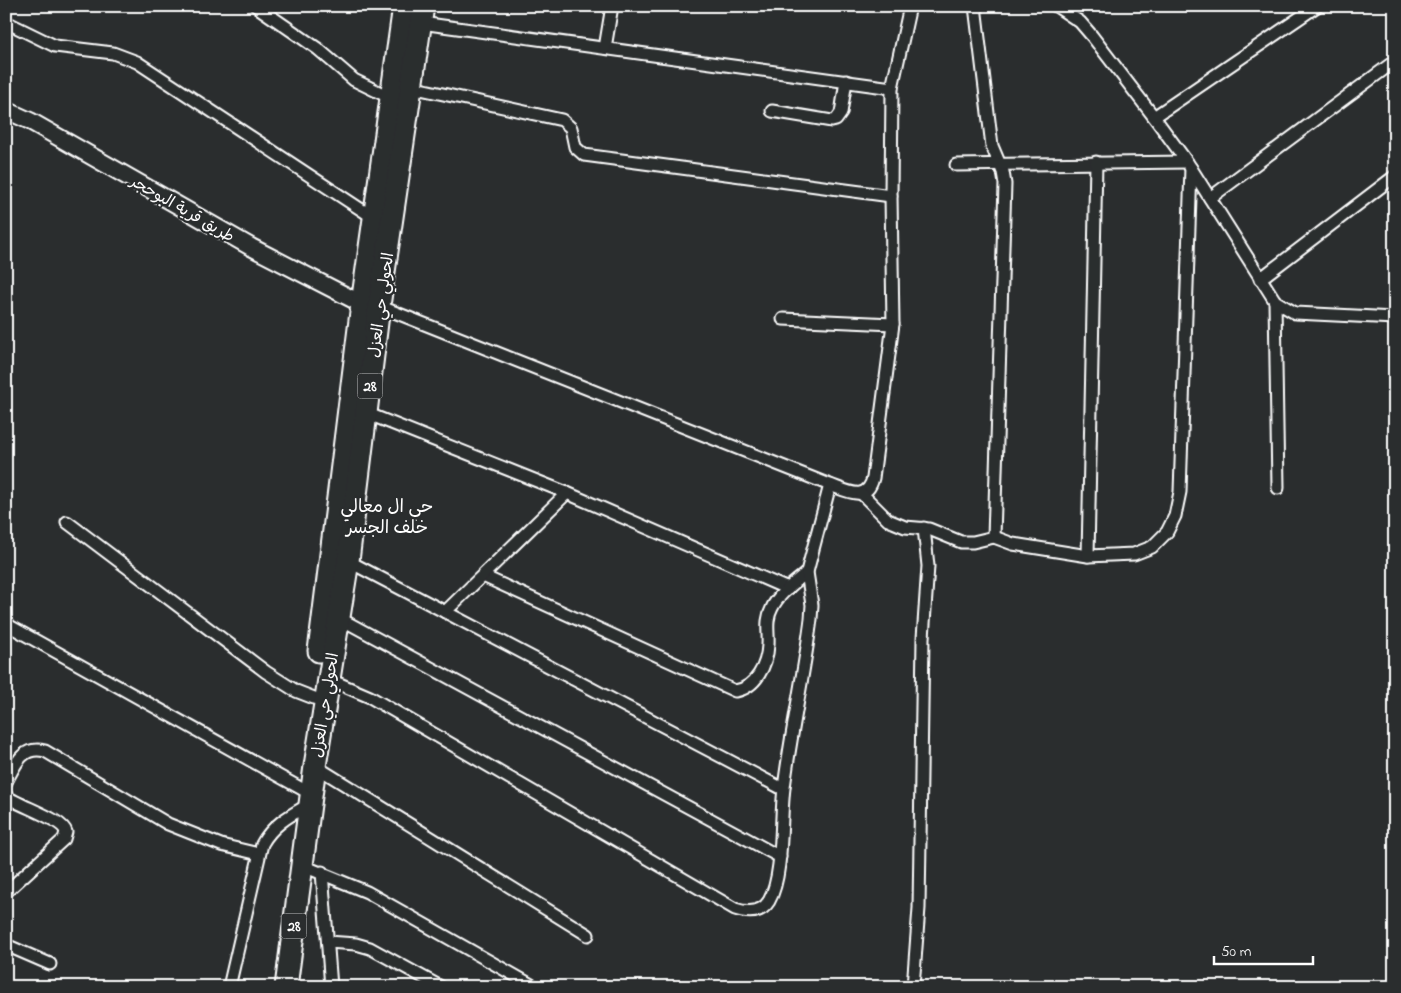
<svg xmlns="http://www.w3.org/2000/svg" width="1401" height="993" font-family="'Indie Flower','Playpen Sans Arabic',sans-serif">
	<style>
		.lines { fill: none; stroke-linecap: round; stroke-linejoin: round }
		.street-casing { stroke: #fff; stroke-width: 15 }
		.secondary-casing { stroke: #fff; stroke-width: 20 }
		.highway-casing { stroke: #fff; stroke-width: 25 }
		.street { stroke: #2a2d2e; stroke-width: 11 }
		.secondary { stroke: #2a2d2e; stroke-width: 16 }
		.highway { stroke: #2a2d2e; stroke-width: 21 }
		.labels { text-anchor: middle; stroke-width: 4.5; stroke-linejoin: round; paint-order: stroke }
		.shield { fill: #2a2d2e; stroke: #bfc0c0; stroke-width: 1 }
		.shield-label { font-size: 15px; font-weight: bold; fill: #fff }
		.street-label { font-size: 16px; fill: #fff; stroke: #2a2d2e }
		.neighbourhood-label { font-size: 18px; fill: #fff; stroke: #2a2d2e }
	</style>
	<rect width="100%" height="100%" fill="#2a2d2e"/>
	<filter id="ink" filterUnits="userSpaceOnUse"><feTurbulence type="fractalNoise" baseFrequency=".02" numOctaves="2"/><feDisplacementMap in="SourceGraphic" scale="10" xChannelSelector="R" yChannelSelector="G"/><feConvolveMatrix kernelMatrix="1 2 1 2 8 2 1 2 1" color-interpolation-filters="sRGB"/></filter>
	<g filter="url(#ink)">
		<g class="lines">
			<defs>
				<g id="street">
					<path d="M256,6L318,49L354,80L391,98"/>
					<path d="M975,6L992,146L1003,172L1005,184L994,537"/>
					<path d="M1056,6L1080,22L1092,36L1154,117L1187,162L1275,301L1295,313L1395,318"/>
					<path d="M6,22L55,46L113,53L137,62L374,218"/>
					<path d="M421,23L892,88"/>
					<path d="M605,48L612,6"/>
					<path d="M411,87L562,120L571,128L575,147L584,155L891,196"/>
					<path d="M772,111L832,121L836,120L841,113L846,81"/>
					<path d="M1154,117L1317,6"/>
					<path d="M956,165L1187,162"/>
					<path d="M1210,198L1395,61"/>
					<path d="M1260,279L1395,176"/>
					<path d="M1275,301L1278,488"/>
					<path d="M379,306L830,485C847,491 867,503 873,478L893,324L891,196L892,88L910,6"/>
					<path d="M783,319L893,324"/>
					<path d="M366,413L567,493L788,589"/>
					<path d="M862,494L888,520L905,527L929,529L961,542H973L994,537L1013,544L1088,556L1134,554L1152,547L1167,532L1175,516L1180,492L1191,168"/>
					<path d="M67,522L266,672L296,691L314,698"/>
					<path d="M1088,556L1096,162"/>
					<path d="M348,561L783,789"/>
					<path d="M483,576L735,691C756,688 767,665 768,645C769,632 765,621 772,608C779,593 795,583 807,572"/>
					<path d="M445,612L567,493"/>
					<path d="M339,618L780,857"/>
					<path d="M6,624L311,794"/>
					<path d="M328,679L370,697L735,909C747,913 761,914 769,901C784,875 780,818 784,788C791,731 804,675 811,619L812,605L807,572L830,485"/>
					<path d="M315,766L588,935"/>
					<path d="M6,782C15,765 22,745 45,751L168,824L221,845L259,854"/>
					<path d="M6,796C19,806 63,819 66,832L64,839L6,892"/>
					<path d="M301,865L367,892L535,987"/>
					<path d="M322,872L331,987"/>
					<path d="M328,942L356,944L370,948L441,987"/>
					<path d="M6,945L50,964"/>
					<path d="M229,987L262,844C273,824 291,815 310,804"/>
					<path d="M913,987L919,908L923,638L928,566L924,528"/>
				</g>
				<path id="secondary" d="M6,110L30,121L251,247L362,304"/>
				<g id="highway">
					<path d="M319,651L362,304L404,6"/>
					<path d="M286,987L315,766L348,561L379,306L423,6"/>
				</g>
			</defs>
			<use href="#street" class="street-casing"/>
			<use href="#secondary" class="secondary-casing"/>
			<use href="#highway" class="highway-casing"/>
			<use href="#street" class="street"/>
			<use href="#secondary" class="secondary"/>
			<use href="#highway" class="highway"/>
		</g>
	</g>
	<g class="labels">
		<g class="shield">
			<rect x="357.5" y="373.5" width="25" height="25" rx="4"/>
			<rect x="281.5" y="913.5" width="25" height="25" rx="4"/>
		</g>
		<g class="shield-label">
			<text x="370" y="391">28</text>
			<text x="294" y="931">28</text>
		</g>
		<g class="street-label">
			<text transform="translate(183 208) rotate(30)" y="6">طريق قرية البوحجر</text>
			<text transform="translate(380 305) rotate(-82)" y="6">الحولي حي العزل</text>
			<text transform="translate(324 705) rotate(-81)" y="6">الحولي حي العزل</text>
		</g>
		<g class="neighbourhood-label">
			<text x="387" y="512">حي ال معالي<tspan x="387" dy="21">خلف الجسر</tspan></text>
		</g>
	</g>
	<rect width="1401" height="993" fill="none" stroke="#2a2d2e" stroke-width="25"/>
	<rect x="12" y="12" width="1376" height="968" fill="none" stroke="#fff" stroke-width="2" filter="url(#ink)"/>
	<path d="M1214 956v8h99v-8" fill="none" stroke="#ffffff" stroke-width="2.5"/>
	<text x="1221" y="956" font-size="15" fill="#ffffff" stroke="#2a2d2e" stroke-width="4" paint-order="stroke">50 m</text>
</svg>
